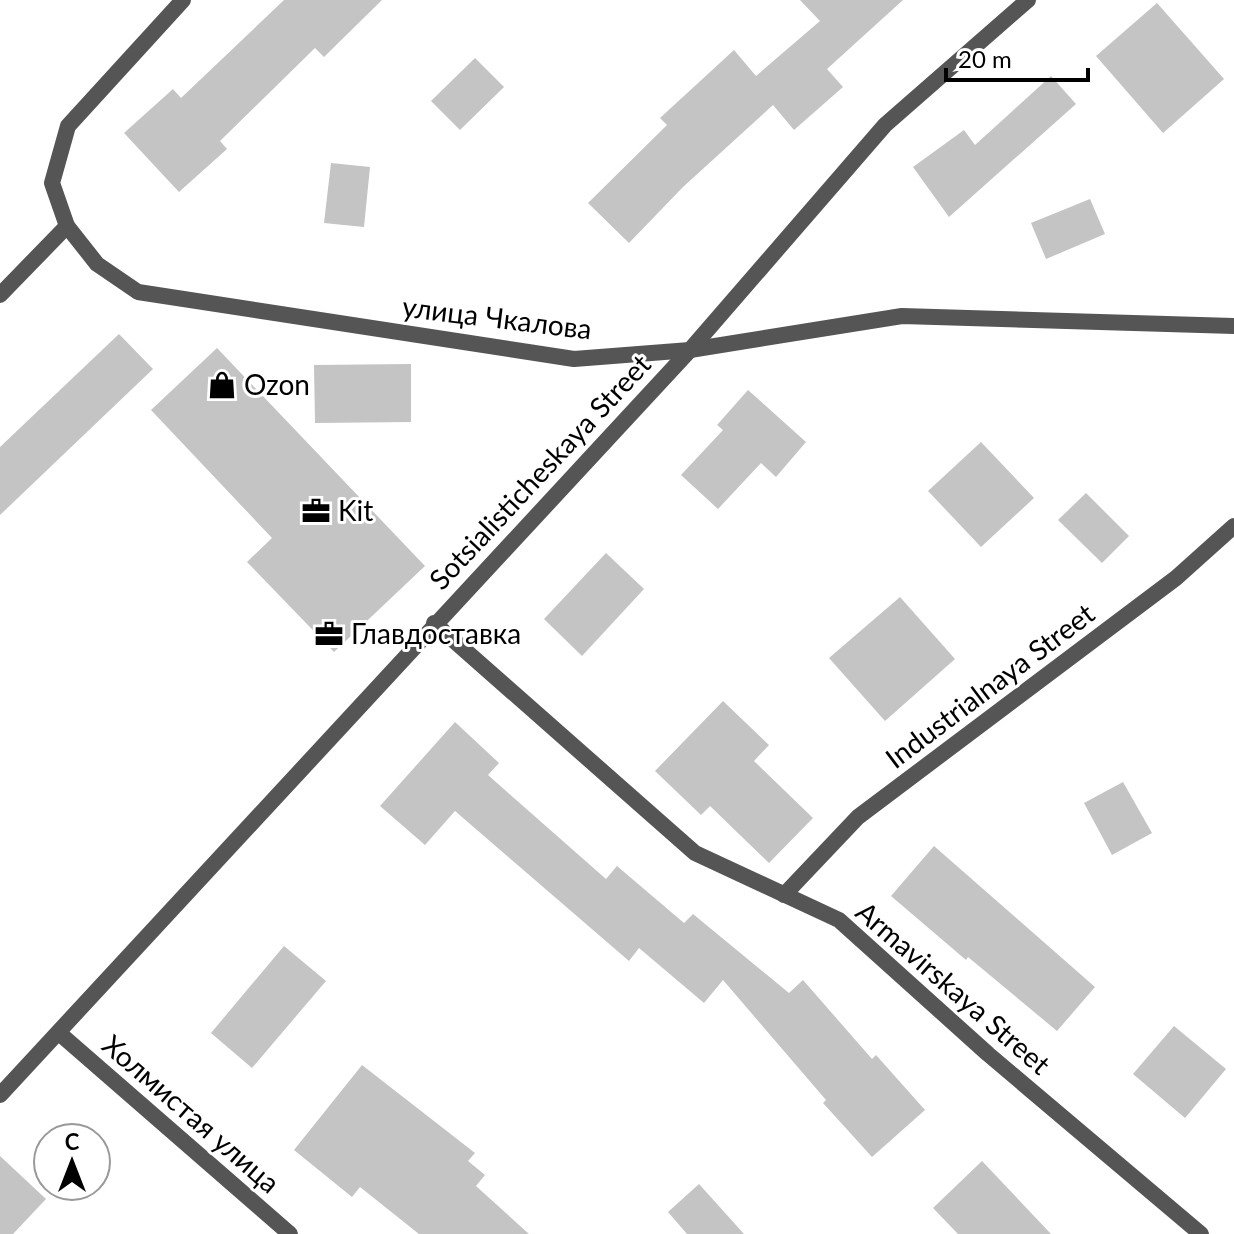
<svg xmlns="http://www.w3.org/2000/svg" width="1234" height="1234" font-family="Lato,sans-serif">
	<style>
		.building { fill: #c4c4c4 }
		.lines { fill: none; stroke-linecap: round; stroke-linejoin: round }
		.service { stroke: #555; stroke-width: 16 }
		.minor { stroke: #555; stroke-width: 16 }
		.labels { text-anchor: middle; stroke-width: 6; stroke-linejoin: round; paint-order: stroke }
		.street-label { font-size: 28px; fill: #000; stroke: #fff }
		.poi-label { font-size: 28px; fill: #000; stroke: #fff; text-anchor: start }
	</style>
	<rect width="100%" height="100%" fill="#fff"/>
	<g class="building">
		<path d="M284,0H382L324,57L315,48L220,141L227,149L179,192L124,133L173,89L181,98Z"/>
		<path d="M800,0H903L827,69L843,87L794,130L773,105L683,187L629,243L588,203L667,125L660,118L734,50L756,76L820,21Z"/>
		<path d="M1157,3L1224,79L1163,133L1096,56Z"/>
		<path d="M475,58L504,87L460,130L431,101Z"/>
		<path d="M1051,76L1076,104L949,217L913,167L964,130L975,145Z"/>
		<path d="M331,163L370,167L364,227L324,223Z"/>
		<path d="M1090,199L1105,234L1046,259L1031,223Z"/>
		<path d="M119,334L153,369L0,515V447Z"/>
		<path d="M217,348L425,566L334,652L247,562L272,538L151,410Z"/>
		<path d="M411,364V422L315,423L314,365Z"/>
		<path d="M748,390L806,442L776,477L761,463L718,509L681,475L723,430L717,425Z"/>
		<path d="M981,442L1034,498L981,547L928,491Z"/>
		<path d="M1086,493L1129,536L1102,563L1058,520Z"/>
		<path d="M606,553L644,589L582,656L544,619Z"/>
		<path d="M900,597L955,659L885,721L829,658Z"/>
		<path d="M723,701L769,745L754,761L813,818L769,863L710,806L701,815L655,771Z"/>
		<path d="M455,722L499,763L488,775L606,879L617,866L684,923L693,914L789,993L803,980L872,1059L876,1055L925,1110L872,1157L823,1103L826,1100L723,980L704,1003L639,948L629,961L455,811L425,845L380,806Z"/>
		<path d="M1123,782L1152,833L1112,855L1084,803Z"/>
		<path d="M934,846L1095,987L1057,1031L968,957L966,960L891,896Z"/>
		<path d="M284,946L326,981L252,1068L211,1033Z"/>
		<path d="M1174,1026L1226,1069L1185,1118L1133,1074Z"/>
		<path d="M362,1065L475,1153L468,1161L485,1175L476,1186L529,1234H419L360,1187L352,1197L294,1150Z"/>
		<path d="M0,1156L46,1199L13,1234H0Z"/>
		<path d="M982,1161L1051,1234H958L933,1208Z"/>
		<path d="M699,1184L744,1234H687L668,1212Z"/>
	</g>
	<g class="lines">
		<path class="service" d="M0,295L67,226"/>
		<g class="minor">
			<path d="M183,0L68,126L52,183L67,226L97,264L138,292L574,359L690,350L902,316L1234,326"/>
			<path d="M434,623L695,853L839,920L988,1054L1201,1234"/>
			<path d="M784,895L858,817L1176,578L1234,526"/>
			<path d="M59,1033L290,1234"/>
			<path d="M0,1095L690,350L885,125L1028,0"/>
		</g>
	</g>
	<defs>
		<symbol id="shop-bare" viewBox="-9 -9 18 18"><path d="M-5-2.5h2.3a2.7 3.5 0 0 1 5.4 0H5L5.5 6h-11ZM-1.5-2.5h3a1.5 2.3 0 0 0-3 0Z" fill="#000" stroke="#fff" stroke-width="2.5" paint-order="stroke"/></symbol>
		<symbol id="office-bare" viewBox="-9 -9 18 18"><path d="M-6-3h4V-5.5h4V-3h4V5H-6ZM-1-4.5V-3h2v-1.5ZM-6 0V1H6V0Z" fill="#000" stroke="#fff" stroke-width="2.5" paint-order="stroke"/></symbol>
	</defs>
	<g fill-rule="evenodd">
		<use href="#shop-bare" x="202" y="365" width="40" height="40"/>
		<use href="#office-bare" x="296" y="491" width="40" height="40"/>
		<use href="#office-bare" x="309" y="614" width="40" height="40"/>
	</g>
	<g class="labels">
		<g class="street-label">
			<text transform="translate(497 318) rotate(7)" y="10">улица Чкалова</text>
			<text transform="translate(540 472) rotate(-47)" y="10">Sotsialisticheskaya Street</text>
			<text transform="translate(990 686) rotate(-37)" y="10">Industrialnaya Street</text>
			<text transform="translate(953 988) rotate(41)" y="10">Armavirskaya Street</text>
			<text transform="translate(191 1114) rotate(41)" y="10">Холмистая улица</text>
		</g>
		<g class="poi-label">
			<text x="244" y="395">Ozon</text>
			<text x="338" y="521">Kit</text>
			<text x="351" y="644">Главдоставка</text>
		</g>
	</g>
	<g transform="translate(72 1162)"><circle r="38" fill="#ffffff" stroke="#999999" stroke-width="2"/>
	<path d="M0-6L14 30L0 20L-14 30Z" fill="#000000"/>
	<text y="-12" font-size="22" font-weight="bold" text-anchor="middle" fill="#000000">С</text>
	</g>
	<path d="M946 68v12h142v-12" fill="none" stroke="#000000" stroke-width="4"/>
	<text x="958" y="68" font-size="24" fill="#000000" stroke="#ffffff" stroke-width="6" paint-order="stroke">20 m</text>
</svg>
